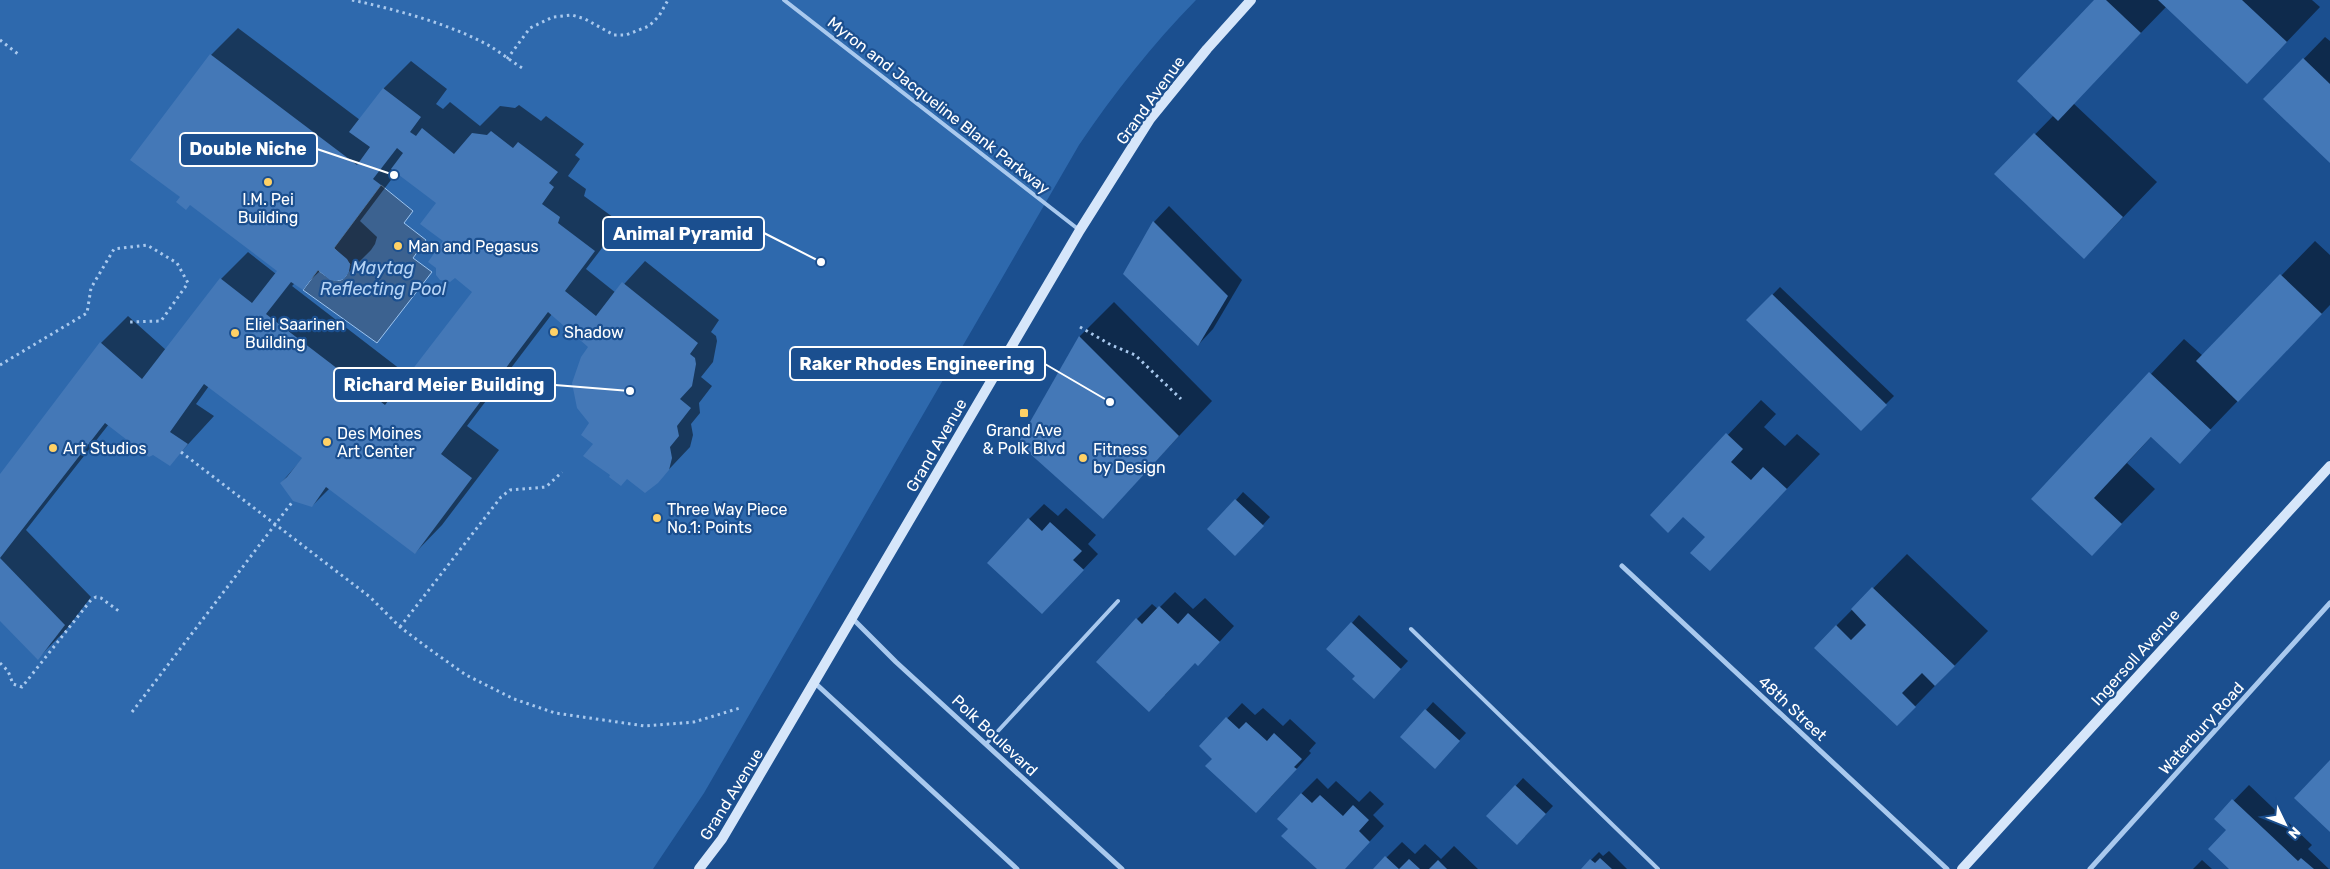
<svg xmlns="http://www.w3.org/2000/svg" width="2330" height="869" font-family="Rubik,sans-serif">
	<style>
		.green { fill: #2e69ad }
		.water { fill: #3c6290; stroke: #9cc4f0 }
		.shadow { fill: #0007; fill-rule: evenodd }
		.building { fill: #4478b7; fill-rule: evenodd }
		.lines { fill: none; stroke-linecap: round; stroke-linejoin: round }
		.path { stroke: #a9c9ee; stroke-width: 3; stroke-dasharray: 2.5 4; stroke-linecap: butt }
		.lane { stroke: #a9c9ee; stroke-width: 4 }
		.street { stroke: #a9c9ee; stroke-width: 5 }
		.secondary { stroke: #d6e6fa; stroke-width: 10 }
		.poi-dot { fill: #ffd166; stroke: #1b4f8f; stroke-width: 2 }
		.labels { text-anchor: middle; stroke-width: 4.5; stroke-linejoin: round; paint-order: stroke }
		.street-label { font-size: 16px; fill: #fff; stroke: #1b4f8f }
		.poi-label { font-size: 16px; fill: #fff; stroke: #1b4f8f; text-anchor: start }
		.water-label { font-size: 18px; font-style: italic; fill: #b5d3f5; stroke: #1b4f8f }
		.leader { fill: none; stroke: #fff; stroke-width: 2 }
		.callout-dot { fill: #fff; stroke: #1b4f8f; stroke-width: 2 }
		.callout { fill: #1b4f8f; stroke: #fff; stroke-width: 2 }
		.callout-label { font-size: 18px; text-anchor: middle; font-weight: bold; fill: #fff }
	</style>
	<rect width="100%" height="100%" fill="#1b4f8f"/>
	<path class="green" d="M0,0H1196C1152,45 1114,93 1079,145L704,793L653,869H0Z"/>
	<path class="water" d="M381,185L413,211L404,223L426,240L413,258L432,272L377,343L303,290L318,270C332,281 345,289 350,264L334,248Z"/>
	<g class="shadow">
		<path d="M2096,0H2312L2320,7L2281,48L2167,6L2073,103L2157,182L2084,258L1996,174L2054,115Z"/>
		<path d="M238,28L360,120L384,88L411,61L447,89L436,104L443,109L450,102L480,126L500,106L515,108L519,105L541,121L546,116L584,144L575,155L580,159L568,176L586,189L584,196L621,223L586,269L616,293L645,261L719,320L711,332L716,336L717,341L713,362L701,377L712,386L699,403L700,413L691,424L693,435L690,447L657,482L612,474L595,443L591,423L590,347L552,314L467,426L499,450L442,525L415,553L330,488L312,506L281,483L303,458L209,386L196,404L214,416L170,464L109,424L26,530L91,597L65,631L38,658L0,620V476L101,343L128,316L166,350L221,279L248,252L276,274L279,271L132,160L211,55ZM397,172L438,203L445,241L473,292L409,376L292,286L295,283L302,288L320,271L343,278L371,250L375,244L377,237L360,221Z"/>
		<path d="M2325,37L2330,41V161L2265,99Z"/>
		<path d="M1169,206L1242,280L1213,329L1198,345L1125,274L1154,222Z"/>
		<path d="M2315,241L2330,255V305L2179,462L2152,436L2127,463L2155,489L2092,554L2033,499L2184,339L2203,356Z"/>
		<path d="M1780,287L1894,396L1861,429L1748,320Z"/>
		<path d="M1114,302L1212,401L1103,517L1019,443L1080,336Z"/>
		<path d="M1761,400L1776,414L1764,427L1785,446L1797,434L1820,454L1710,569L1706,536L1684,516L1652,515Z"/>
		<path d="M1243,492L1270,517L1243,547L1236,500Z"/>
		<path d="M1044,504L1058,516L1066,508L1096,535L1088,544L1098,554L1057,597L1029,519Z"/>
		<path d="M1907,554L1988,631L1897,725L1836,626Z"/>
		<path d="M1175,592L1193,609L1205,598L1234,626L1198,665L1195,662L1165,695L1137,619L1152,604L1158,609Z"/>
		<path d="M1359,615L1408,661L1381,690L1356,676L1352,623Z"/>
		<path d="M1433,702L1466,733L1442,759L1426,710Z"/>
		<path d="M1242,703L1255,715L1263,708L1283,726L1290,719L1316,743L1309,751L1311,753L1271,797L1214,759L1201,746Z"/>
		<path d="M1317,778L1328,789L1336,781L1359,802L1370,791L1384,804L1373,815L1384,826L1344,869H1319L1290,829L1301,794Z"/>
		<path d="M1523,778L1553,806L1525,836L1488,816Z"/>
		<path d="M2249,785L2312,845L2308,849L2329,869H2231L2228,830L2216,819Z"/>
		<path d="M1402,842L1415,854L1425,844L1441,859L1454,846L1478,869H1375Z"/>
		<path d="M1609,851L1627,869H1582L1599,852L1603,856Z"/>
		<path d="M2202,860L2212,869H2193Z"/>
	</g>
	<g class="building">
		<path d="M2094,0H2106L2141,33L2058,121L2017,81Z"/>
		<path d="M2158,0H2242L2287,42L2247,84Z"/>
		<path d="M210,54L357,165L370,147L349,132L383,88L421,117L410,132L416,136L422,128L454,154L472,133L487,135L491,131L513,148L518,142L558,172L549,183L554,187L542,204L560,217L558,223L595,251L565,291L596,316L622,282L698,343L690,354L695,358L696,364L692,386L680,399L691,408L677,426L679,436L670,447L672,458L669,470L658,483L645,493L627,479L621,486L609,477L610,475L583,456L593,444L581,435L589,423L577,408L572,383L581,357L588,347L548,312L441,454L472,478L415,554L326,487L312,507L293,501L280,483L287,477L302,458L204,384L170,432L188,444L170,466L153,455L149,457L105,423L0,558V474L100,342L142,379L220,278L252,303L277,271L190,205L186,210L176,202L180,197L130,160ZM397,148L403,153L391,169L436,203L420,224L443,241L428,262L436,268V275L440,280L450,282L455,278L472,292L385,405L266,314L291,282L303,290L318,270L330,280L336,281L344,279L349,272L350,264L347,259L334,248L381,185L373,179Z"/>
		<path d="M2303,58L2330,84V163L2263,99Z"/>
		<path d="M2034,133L2123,217L2084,259L1994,174Z"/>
		<path d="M1153,221L1228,296L1198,346L1123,274Z"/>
		<path d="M2280,274L2322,314L2238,402L2196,361Z"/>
		<path d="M1772,294L1887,405L1861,431L1746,320Z"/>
		<path d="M1079,336L1179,436L1103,519L1018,443Z"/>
		<path d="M2149,372L2211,430L2180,464L2151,437L2094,498L2122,524L2092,556L2031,499Z"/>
		<path d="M1726,433L1743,449L1731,462L1751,480L1763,467L1787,489L1710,571L1690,553L1705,537L1683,517L1668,533L1650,515Z"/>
		<path d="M1235,499L1264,526L1235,556L1207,529Z"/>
		<path d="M1028,518L1042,531L1050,522L1082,551L1073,560L1084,570L1042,614L987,563Z"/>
		<path d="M0,558L65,625L38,660L0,621Z"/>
		<path d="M1872,587L1955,666L1935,686L1922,673L1902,693L1916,707L1897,726L1814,648L1836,625L1851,640L1866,625L1851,609Z"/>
		<path d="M1159,606L1178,624L1188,613L1220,642L1198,666L1195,663L1149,712L1096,662L1136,618L1142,624Z"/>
		<path d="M1351,622L1401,669L1374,699L1352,679L1355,676L1326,649Z"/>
		<path d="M1425,709L1460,741L1435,769L1400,737Z"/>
		<path d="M1226,717L1239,729L1246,722L1267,741L1274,733L1302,759L1294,767L1297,769L1256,813L1205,766L1212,759L1199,746Z"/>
		<path d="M2330,760V832L2294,798Z"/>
		<path d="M1515,785L1546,814L1517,845L1486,816Z"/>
		<path d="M1301,793L1312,803L1320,795L1343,816L1353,805L1369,820L1359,831L1370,842L1345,869H1317L1281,836L1288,829L1277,819Z"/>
		<path d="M2232,799L2298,861L2301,858L2314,869H2229L2208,849L2226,830L2214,819Z"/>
		<path d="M1385,856L1399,869L1409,859L1420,869H1373Z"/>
		<path d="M1600,858L1612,869H1581L1590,859L1595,863Z"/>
		<path d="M1438,860L1447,869H1429Z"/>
	</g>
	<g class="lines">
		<g class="path">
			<path d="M352,0C397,10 447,23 488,45C500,52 512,62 524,69"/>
			<path d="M0,40L18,54"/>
			<path d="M507,59L530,28L553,17L572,15L585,19L614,35H626L649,26L659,16L668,0"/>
			<path d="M1080,327L1111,345L1135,355L1181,399"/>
			<path d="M0,365L87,313L91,288L114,249L147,245L177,263L188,283L161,321L130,322"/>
			<path d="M181,452L370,597L400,627L428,648L466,675L514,699L555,713L645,726L694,722L740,708"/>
			<path d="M400,627L501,497L510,490L546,487L562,472"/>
			<path d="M0,663L8,671L13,684L22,687L91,600L96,597L101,598L120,612"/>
			<path d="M132,712L293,501"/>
		</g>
		<g class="lane">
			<path d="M784,0L1078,229"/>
			<path d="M1411,629L1658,869"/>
			<path d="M986,744L1118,601"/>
		</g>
		<g class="street">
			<path d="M1622,566L1947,869"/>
			<path d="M853,619L896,662L1122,869"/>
			<path d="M815,683L1017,869"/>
			<path d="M2090,869L2330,603"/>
		</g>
		<g class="secondary">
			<path d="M699,869L722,839L1080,230L1150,119L1207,49L1251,0"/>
			<path d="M1962,869L2330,466"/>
		</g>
	</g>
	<g class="poi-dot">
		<circle cx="268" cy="182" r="5"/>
		<circle cx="398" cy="246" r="5"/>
		<circle cx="554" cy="332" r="5"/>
		<circle cx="235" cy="333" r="5"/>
		<rect x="1019" y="408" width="10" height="10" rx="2.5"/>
		<circle cx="327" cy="442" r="5"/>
		<circle cx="53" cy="448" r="5"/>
		<circle cx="1083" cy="458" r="5"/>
		<circle cx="657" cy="518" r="5"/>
	</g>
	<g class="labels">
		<g class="street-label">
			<text transform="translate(1150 100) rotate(-54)" y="6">Grand Avenue</text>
			<text transform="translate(939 105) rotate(38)" y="6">Myron and Jacqueline Blank Parkway</text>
			<text transform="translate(936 445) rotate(-60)" y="6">Grand Avenue</text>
			<text transform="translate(2135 657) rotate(-48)" y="6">Ingersoll Avenue</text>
			<text transform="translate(1793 708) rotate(43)" y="6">48th Street</text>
			<text transform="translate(2201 728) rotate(-48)" y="6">Waterbury Road</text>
			<text transform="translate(995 735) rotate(43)" y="6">Polk Boulevard</text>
			<text transform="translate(731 794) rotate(-58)" y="6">Grand Avenue</text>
		</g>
		<g class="poi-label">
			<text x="268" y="205" text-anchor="middle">I.M. Pei<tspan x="268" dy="18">Building</tspan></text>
			<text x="408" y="252">Man and Pegasus</text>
			<text x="245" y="330">Eliel Saarinen<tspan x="245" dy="18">Building</tspan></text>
			<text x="564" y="338">Shadow</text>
			<text x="1024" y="436" text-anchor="middle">Grand Ave<tspan x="1024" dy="18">&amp; Polk Blvd</tspan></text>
			<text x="337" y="439">Des Moines<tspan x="337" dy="18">Art Center</tspan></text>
			<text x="63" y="454">Art Studios</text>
			<text x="1093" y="455">Fitness<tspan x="1093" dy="18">by Design</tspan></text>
			<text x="667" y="515">Three Way Piece<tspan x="667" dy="18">No.1: Points</tspan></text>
		</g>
		<g class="water-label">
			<text x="383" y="274">Maytag<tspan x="383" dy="21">Reflecting Pool</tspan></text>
		</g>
	</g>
	<path class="leader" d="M394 175L317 149M821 262L764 233M1110 402L1045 364M630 391L555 385"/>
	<g class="callout-dot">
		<circle cx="394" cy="175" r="5"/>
		<circle cx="821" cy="262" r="5"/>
		<circle cx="1110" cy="402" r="5"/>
		<circle cx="630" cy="391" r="5"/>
	</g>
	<g class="callout">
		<rect x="180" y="133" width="137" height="33" rx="5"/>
		<rect x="603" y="217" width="161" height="33" rx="5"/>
		<rect x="790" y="347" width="255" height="33" rx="5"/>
		<rect x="334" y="368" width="221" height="33" rx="5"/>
	</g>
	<g class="callout-label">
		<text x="248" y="155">Double Niche</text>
		<text x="683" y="240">Animal Pyramid</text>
		<text x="917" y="370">Raker Rhodes Engineering</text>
		<text x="444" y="391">Richard Meier Building</text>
	</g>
	<g transform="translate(2285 824) rotate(133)" stroke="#1b4f8f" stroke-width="4" paint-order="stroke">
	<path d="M0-4L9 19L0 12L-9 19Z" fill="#ffffff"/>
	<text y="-8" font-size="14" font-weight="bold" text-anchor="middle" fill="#ffffff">N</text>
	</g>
</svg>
